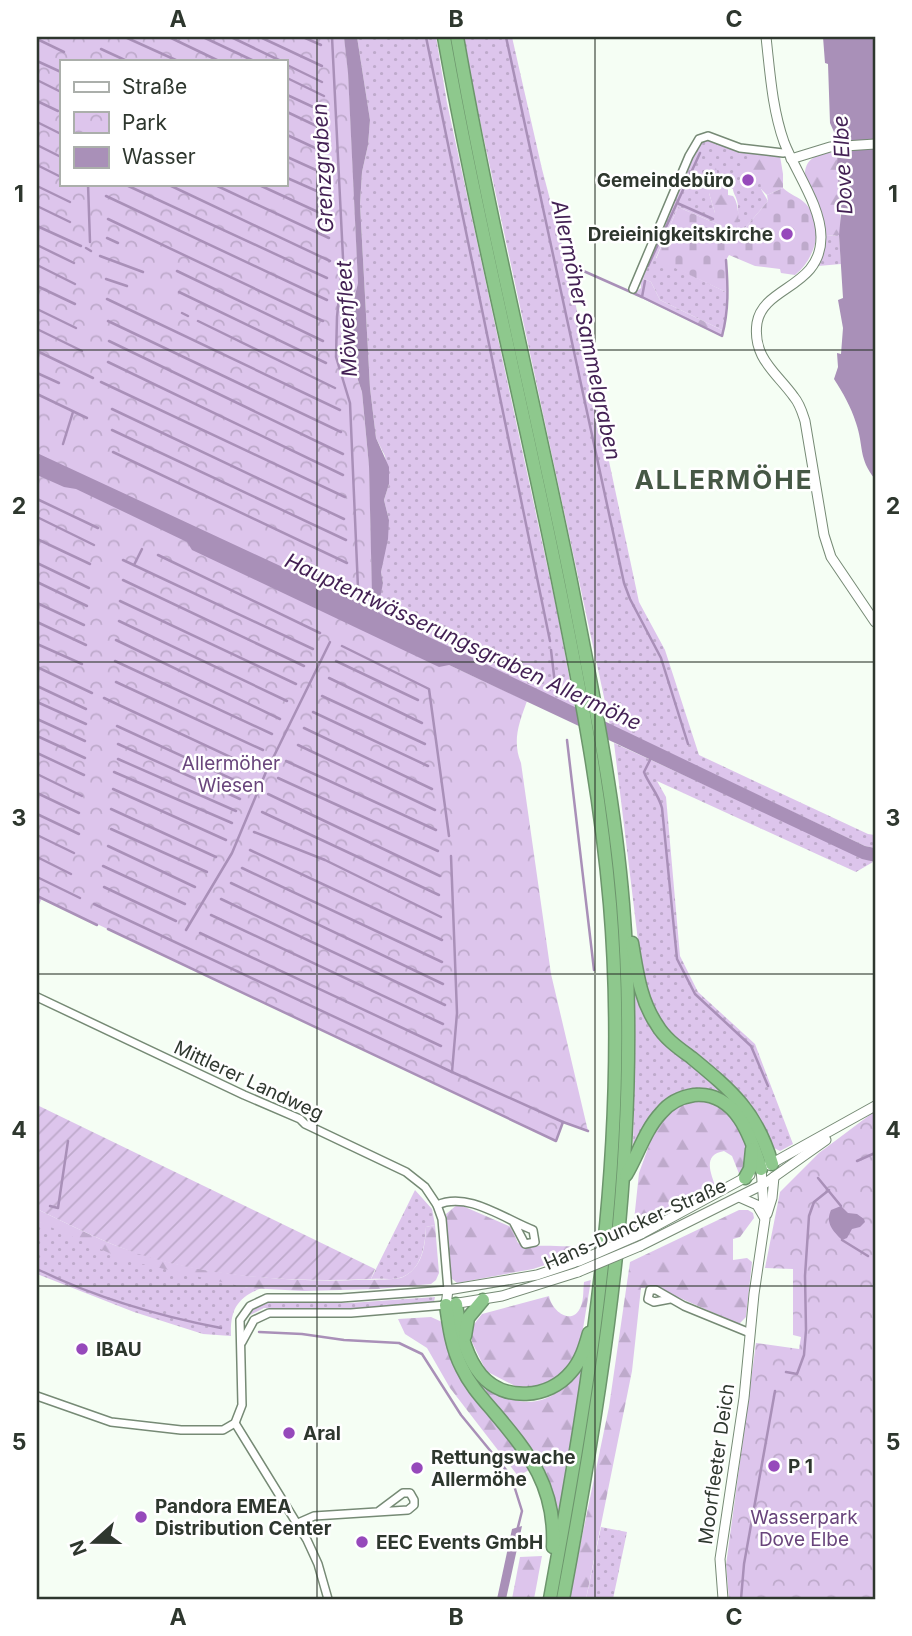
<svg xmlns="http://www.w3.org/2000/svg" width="912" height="1636" font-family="Inter,sans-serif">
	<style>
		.grass { fill: url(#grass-dots); fill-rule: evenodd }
		.forest { fill: url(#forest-firs) }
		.cemetery { fill: url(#cemetery-stones) }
		.park { fill: url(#park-crowns); fill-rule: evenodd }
		.garden { fill: url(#garden-furrows) }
		.water { fill: #a990b8 }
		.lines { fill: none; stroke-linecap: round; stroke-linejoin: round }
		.stream { stroke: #a990b8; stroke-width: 2.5 }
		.minor-casing { stroke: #768a75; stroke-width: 10 }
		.tertiary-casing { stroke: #768a75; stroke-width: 11 }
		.motorway-casing { stroke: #6c956c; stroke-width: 15 }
		.minor { stroke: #fff; stroke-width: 7 }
		.tertiary { stroke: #fff; stroke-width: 9 }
		.motorway { stroke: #8ec88d; stroke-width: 12 }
		.tertiary-bridge-casing { stroke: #768a75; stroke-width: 11; stroke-linecap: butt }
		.tertiary-bridge { stroke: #fff; stroke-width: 9 }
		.grid { fill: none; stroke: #2e372e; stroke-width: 2; stroke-opacity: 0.55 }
		.poi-dot { fill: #9649bb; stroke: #fff; stroke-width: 2.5 }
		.labels { text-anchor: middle; stroke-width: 5; stroke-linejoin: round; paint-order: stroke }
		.poi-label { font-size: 19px; font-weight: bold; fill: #2e372e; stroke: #fff; text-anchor: start }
		.park-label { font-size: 19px; fill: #69457c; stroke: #fff }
		.street-label { font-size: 19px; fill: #2e372e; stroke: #fff }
		.water-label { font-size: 21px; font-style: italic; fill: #421f53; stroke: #fff }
		.district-label { font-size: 26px; font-weight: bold; letter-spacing: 2px; fill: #465845; stroke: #fff }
		.neatline { fill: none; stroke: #2e372e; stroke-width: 2.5 }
		.grid-label { font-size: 23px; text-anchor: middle; font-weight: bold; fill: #2e372e }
	</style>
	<defs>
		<pattern id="grass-dots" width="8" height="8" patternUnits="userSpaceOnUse" patternTransform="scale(1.75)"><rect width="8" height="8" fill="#ddc5ec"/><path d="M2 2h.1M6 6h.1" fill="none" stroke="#beaacb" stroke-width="1.8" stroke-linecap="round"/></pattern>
		<pattern id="forest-firs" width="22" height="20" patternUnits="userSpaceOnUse" patternTransform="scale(1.75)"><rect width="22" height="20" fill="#ddc5ec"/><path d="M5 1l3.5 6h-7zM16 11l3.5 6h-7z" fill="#beaacb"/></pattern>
		<pattern id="cemetery-stones" width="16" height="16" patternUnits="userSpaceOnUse" patternTransform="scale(1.75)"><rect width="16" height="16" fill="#ddc5ec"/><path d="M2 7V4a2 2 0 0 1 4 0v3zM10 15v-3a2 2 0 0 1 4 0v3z" fill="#beaacb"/></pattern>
		<pattern id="park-crowns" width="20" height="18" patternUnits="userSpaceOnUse" patternTransform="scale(1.75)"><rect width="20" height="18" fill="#ddc5ec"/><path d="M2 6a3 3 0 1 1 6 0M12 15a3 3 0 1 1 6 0" fill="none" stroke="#beaacb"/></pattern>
		<pattern id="garden-furrows" width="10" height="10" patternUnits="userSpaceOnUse" patternTransform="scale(1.75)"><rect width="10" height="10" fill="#ddc5ec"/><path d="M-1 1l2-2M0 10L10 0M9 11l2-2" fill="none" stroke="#beaacb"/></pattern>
	</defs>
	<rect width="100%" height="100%" fill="#f5fef4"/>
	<g class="grass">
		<path d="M37,37H344L348,73L358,283L354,295L348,350L355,369L369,466L372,596L377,600L383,583L381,572L389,520L384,500L389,484L385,456L376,438L370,388L360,204L362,172L368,145L370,120L357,37H436L447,103L557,611L575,708L381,614L374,607L371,609L37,453ZM61,61H285V184H61Z"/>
		<path d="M462,37H512L542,169L567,264L639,602L665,650L699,755L868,834L875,835V848L865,846L610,725Z"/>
		<path d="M709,139L753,153L741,172H761V189L768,201L740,234L736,233C738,228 739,206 737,201C736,196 733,193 733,189L729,188L721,176L709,193L715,213V223L678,207L656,258L728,293L724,331L660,300L651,282L640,277L698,145L703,140Z"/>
		<path d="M839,235L841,264L818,266L826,236Z"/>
		<path d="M614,743L873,862L856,872L657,781L666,797L680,956L698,992L755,1044L793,1144L780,1151L772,1147L741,1094L720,1073L666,1032L644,990Z"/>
		<path d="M635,995H637L643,1010L737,1102L714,1093L671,1099L633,1154Z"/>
		<path d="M415,1190L432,1209L435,1225L426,1227C425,1245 422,1272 399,1278C391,1280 380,1278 371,1279Z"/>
		<path d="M37,1221L248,1288H262C237,1297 230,1310 231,1336L203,1334L134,1312L37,1274Z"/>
		<path d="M435,1297L434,1302L334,1310L264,1308L248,1316L247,1314L257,1305L268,1303H350Z"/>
		<path d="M601,1527L627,1532L613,1599H586Z"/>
	</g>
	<g class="forest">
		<path d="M837,152L841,229L839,235L826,236L824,221L819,205L805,178C803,157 820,153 837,152Z"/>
		<path d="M753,153L780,156L783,174V188L767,195L761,189L760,173L741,172L739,168Z"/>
		<path d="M712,166L716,168L718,176H721V172L728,176V195L733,196C739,203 740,224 736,233L715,223V213L709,193L702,190L700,186L705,179L704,172Z"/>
		<path d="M640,277L651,282L660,300L724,331L723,337L631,293L633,289L637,291L641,288Z"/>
		<path d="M698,1100C733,1107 741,1126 750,1158L740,1176L732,1156L724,1151C702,1155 711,1173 716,1188L633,1230L639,1173L652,1137L669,1112L681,1103Z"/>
		<path d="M458,1204L511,1227L518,1243L529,1247C541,1244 561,1247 575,1246L581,1253L533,1269L457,1283L451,1278L446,1214Z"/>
		<path d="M37,1209C62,1221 88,1234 114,1245C184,1273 281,1283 355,1280C367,1279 393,1281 403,1277C423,1267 425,1246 426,1227L435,1225L439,1273L436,1280L431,1284L377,1289L303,1291L248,1288L125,1260L37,1221Z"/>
		<path d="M739,1210H748L753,1213L754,1218L740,1237L733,1239V1260L747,1258L752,1262L746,1317L739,1324L655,1287L641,1288L632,1371L586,1599H569L609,1407L630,1262Z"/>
		<path d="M591,1280L580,1347L566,1370L550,1382L534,1386L517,1387L486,1371L472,1342V1327L482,1314L549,1296C552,1312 573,1327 581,1306C584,1299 583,1289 584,1282Z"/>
		<path d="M431,1317L442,1322L453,1361L469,1390L531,1469L518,1476L450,1388L427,1348L405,1334L398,1319Z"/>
		<path d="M585,1363L560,1515L544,1468L479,1384C526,1413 553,1407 585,1363Z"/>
		<path d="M542,1556L534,1599H512L520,1557Z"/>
	</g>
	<path class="cemetery" d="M783,188C790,195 798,196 806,204C825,225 816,258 795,275L781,273L780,269L755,266L729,255L726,260L728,293L656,259L678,207L740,234L768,201L767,195Z"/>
	<g class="park">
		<path d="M37,37H344L348,73L358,283L351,311L348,350L362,392L369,466L372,596L356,627L449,665L527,701C519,723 512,741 521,763L551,974L588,1131L563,1122L556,1141L42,898L37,909ZM61,61H285V184H61Z"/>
		<path d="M875,1111V1599H729L726,1565L756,1343L799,1349L801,1337L793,1335V1269L765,1268L780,1192L819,1153Z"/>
	</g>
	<path class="garden" d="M37,1105L375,1269L371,1279C287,1283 194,1277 114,1245C88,1234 62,1221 37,1209Z"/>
	<g class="water">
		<path d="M344,37H357L370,120L368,145L362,172L360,204L370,388L376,438L389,467V484L384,500L389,520L388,539L381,572L383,583L380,598L377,600L372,596L369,466L362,392L348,350L351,311L358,283L348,73Z"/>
		<path d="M823,37H875V479C858,458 864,446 856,423C851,407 843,393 834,379L838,367L837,353L841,354L843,328L838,300L843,298L839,235L841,214L837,166L838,135L834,132L830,123L828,64L825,63Z"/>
		<path d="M37,453L371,608L374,607L381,614L865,846L875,848V862L862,859L449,665L439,667L192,550L187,542L76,489L64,487L37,475Z"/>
		<path d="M841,1206L848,1213L857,1214L864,1219L865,1222L860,1227L852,1229L847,1238L842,1240C833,1231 825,1223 831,1210Z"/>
		<path d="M522,1526L506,1599H497L512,1529Z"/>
	</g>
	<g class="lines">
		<g class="stream">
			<path d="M125,37L178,61"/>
			<path d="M169,37L219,61"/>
			<path d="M203,37L254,61"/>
			<path d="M231,37L281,61"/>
			<path d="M260,37L322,66"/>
			<path d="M303,37L321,45"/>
			<path d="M332,37L343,258L337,317L336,357L350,403L358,588"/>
			<path d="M426,37L550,641"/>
			<path d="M506,37L624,583L630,599L661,658L688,744"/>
			<path d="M37,39L64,52"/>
			<path d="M101,49L127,61"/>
			<path d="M37,61L61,72"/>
			<path d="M285,64L322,82"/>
			<path d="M285,77L324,96"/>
			<path d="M37,80L61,92"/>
			<path d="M285,94L324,112"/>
			<path d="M37,101L58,111"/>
			<path d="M285,111L327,131"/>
			<path d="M37,122L61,134"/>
			<path d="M285,134L326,153"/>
			<path d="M37,145L61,157"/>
			<path d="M285,156L327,175"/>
			<path d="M37,165L61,177"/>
			<path d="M285,177L328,196"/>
			<path d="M688,178L710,187"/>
			<path d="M88,184L90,242"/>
			<path d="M124,184L327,278"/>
			<path d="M167,184L330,261"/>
			<path d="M213,184L329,238"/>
			<path d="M257,184L331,218"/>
			<path d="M37,186L70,202"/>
			<path d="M106,196L327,300"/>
			<path d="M677,203L713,219"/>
			<path d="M37,206L70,222"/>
			<path d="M108,219L323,321"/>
			<path d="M37,226L81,246"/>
			<path d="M107,238L118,243"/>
			<path d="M37,245L74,263"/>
			<path d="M86,248L91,251"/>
			<path d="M100,256L143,272"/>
			<path d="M37,265L75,284"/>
			<path d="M570,265L642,297"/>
			<path d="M648,266L700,153"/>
			<path d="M177,271L323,341"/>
			<path d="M106,279L127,286"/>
			<path d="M645,281L642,297L722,336C729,310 728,286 726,260"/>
			<path d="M37,286L75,304"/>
			<path d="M179,292L326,363"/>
			<path d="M107,299L340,410"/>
			<path d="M37,309L76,328"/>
			<path d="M182,313L188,316"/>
			<path d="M108,321L341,432"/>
			<path d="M198,321L335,388"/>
			<path d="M37,329L82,351"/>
			<path d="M109,341L343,454"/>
			<path d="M37,351L93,378"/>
			<path d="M108,362L343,475"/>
			<path d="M37,373L59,383"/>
			<path d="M101,382L345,497"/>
			<path d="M37,394L87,418"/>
			<path d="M112,409L344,519"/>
			<path d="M112,430L346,540"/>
			<path d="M63,444L73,412"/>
			<path d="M113,452L347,563"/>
			<path d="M37,499L98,528"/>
			<path d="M37,517L94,545"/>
			<path d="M37,539L90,564"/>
			<path d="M158,555L320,633"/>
			<path d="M123,560L313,649"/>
			<path d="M37,563L89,588"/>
			<path d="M134,565L142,549"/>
			<path d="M123,580L304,666"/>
			<path d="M37,582L87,606"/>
			<path d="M120,601L296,684"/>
			<path d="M37,603L84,625"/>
			<path d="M119,621L287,701"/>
			<path d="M37,622L86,645"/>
			<path d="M116,640L280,719"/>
			<path d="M37,644L82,664"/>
			<path d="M342,646L429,689L449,836"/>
			<path d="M551,650L555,684"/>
			<path d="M115,661L272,734"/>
			<path d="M336,661L418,700"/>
			<path d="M37,667L92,693"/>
			<path d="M329,678L422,723"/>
			<path d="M116,682L263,750"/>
			<path d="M37,686L86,709"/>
			<path d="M322,696L425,744"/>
			<path d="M104,698L254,768"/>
			<path d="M37,702L86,724"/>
			<path d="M313,712L428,766"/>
			<path d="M37,719L85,741"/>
			<path d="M117,726L245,785"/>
			<path d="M304,728L432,789"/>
			<path d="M37,736L85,758"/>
			<path d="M567,740L594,970"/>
			<path d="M118,744L240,799"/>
			<path d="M298,745L435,810"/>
			<path d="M37,753L84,775"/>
			<path d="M273,758L330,642"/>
			<path d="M651,758L644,772C649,785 658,793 662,808L677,959L695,994L751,1046L768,1086"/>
			<path d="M118,759L236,811"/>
			<path d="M286,761L436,830"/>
			<path d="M114,772L232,823"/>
			<path d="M37,774L82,796"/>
			<path d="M278,778L438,851"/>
			<path d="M113,789L226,840"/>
			<path d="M37,793L79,813"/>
			<path d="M268,794L440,876"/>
			<path d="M111,809L216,857"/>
			<path d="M262,812L439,895"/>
			<path d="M37,814L79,834"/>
			<path d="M111,829L207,872"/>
			<path d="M254,832L325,860L441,917"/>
			<path d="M37,835L74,853"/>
			<path d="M108,846L195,887"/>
			<path d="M250,850L442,940"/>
			<path d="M37,857L71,874"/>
			<path d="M103,866L185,904"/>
			<path d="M242,868L442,962"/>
			<path d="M37,877L80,898"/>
			<path d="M231,883L443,984"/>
			<path d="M104,887L176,921"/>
			<path d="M37,896L97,925"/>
			<path d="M221,899L445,1005"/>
			<path d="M94,904L452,1072L457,1013L451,856"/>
			<path d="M211,915L443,1024"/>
			<path d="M108,929L556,1141L563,1122L588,1131"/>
			<path d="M186,930L232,853L266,772"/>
			<path d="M200,933L441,1046"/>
			<path d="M452,1072L563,1122"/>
			<path d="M857,1161L875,1153"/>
			<path d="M818,1178L841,1206"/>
			<path d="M50,1206L58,1208L68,1141"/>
			<path d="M842,1240L868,1256"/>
			<path d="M37,1269C94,1297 158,1316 221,1328"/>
			<path d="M259,1332L302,1334L344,1340L399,1343L422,1354L461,1415L511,1476L522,1511L517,1531"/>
			<path d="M786,1372L797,1374L804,1355L806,1330L805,1276L809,1216L814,1202L829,1190"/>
			<path d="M741,1599L744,1564L775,1391"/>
		</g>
		<defs>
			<g id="minor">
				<path d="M633,289L689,156L699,139L708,136L740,148L783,153L788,152"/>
				<path d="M37,997L244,1095L300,1119L305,1124L406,1172L425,1187L437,1205L442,1219L448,1290L341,1298H267L250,1306L240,1320L242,1405L235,1423L223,1430H181L111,1422L37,1396"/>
				<path d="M437,1205C468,1191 504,1219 533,1230L535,1242L525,1244L514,1223"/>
				<path d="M670,1299L654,1302L648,1299L650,1290H656L684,1306L750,1333"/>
				<path d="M242,1342L254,1320L269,1313H351L446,1305"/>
				<path d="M235,1423L307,1540L318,1564L328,1599"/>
				<path d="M298,1523L314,1516L408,1510L414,1505V1500L410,1493H403L379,1511"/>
			</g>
			<g id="tertiary">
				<path d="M766,37C770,72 772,108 784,142C795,171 821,206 821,237C821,288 763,286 757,323C752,358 777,373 794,397C800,404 802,412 805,421L824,535L831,557L875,622"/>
				<path d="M791,159L830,147L875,144"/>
				<path d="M769,1165L875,1106"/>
				<path d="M739,1197L757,1205L764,1217"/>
				<path d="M767,1214L772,1198L774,1177"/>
				<path d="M641,1234L750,1175"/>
				<path d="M640,1246L764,1184L826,1140"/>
				<path d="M448,1290L446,1305L502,1296L578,1272"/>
				<path d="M448,1290L537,1275L579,1261"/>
				<path d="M723,1599L720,1559L744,1398L754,1294L765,1219L761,1169"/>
			</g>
			<g id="motorway">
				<path d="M444,37C477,222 523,405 560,590C581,694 601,798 610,904C630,1140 592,1368 550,1599"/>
				<path d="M457,37C489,220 534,400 571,582C592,689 614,795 623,904C642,1138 606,1370 563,1599"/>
				<path d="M632,943C637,972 640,1000 657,1025C665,1039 680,1049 692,1058C732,1091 757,1112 772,1164"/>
				<path d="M626,1175C638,1155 645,1130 661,1113C669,1103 681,1097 694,1095C736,1091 751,1137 761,1169"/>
				<path d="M745,1178L750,1169L752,1149"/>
				<path d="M456,1304C459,1328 465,1356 481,1375C504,1402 549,1399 571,1372C581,1361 585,1347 589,1333"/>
				<path d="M446,1305C449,1327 452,1349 462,1368C470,1385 482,1398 494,1412C530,1454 556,1488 553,1547"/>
				<path d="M465,1336L468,1318L483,1300"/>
			</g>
		</defs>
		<use href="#minor" class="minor-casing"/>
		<use href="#tertiary" class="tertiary-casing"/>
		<use href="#motorway" class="motorway-casing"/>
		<use href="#minor" class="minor"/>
		<use href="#tertiary" class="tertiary"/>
		<use href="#motorway" class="motorway"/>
		<defs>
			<g id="tertiary-bridge">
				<path d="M579,1261L641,1234"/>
				<path d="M578,1272L640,1246"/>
			</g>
		</defs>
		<use href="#tertiary-bridge" class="tertiary-bridge-casing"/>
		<use href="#tertiary-bridge" class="tertiary-bridge"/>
	</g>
	<path class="grid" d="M317,37V1599M595,37V1599M37,350H875M37,662H875M37,974H875M37,1286H875"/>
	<g class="poi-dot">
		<circle cx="748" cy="180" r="7"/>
		<circle cx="787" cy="234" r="7"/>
		<circle cx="82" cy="1349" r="7"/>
		<circle cx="289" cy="1433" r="7"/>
		<circle cx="774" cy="1466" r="7"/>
		<circle cx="417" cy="1468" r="7"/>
		<circle cx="141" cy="1517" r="7"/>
		<circle cx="362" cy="1542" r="7"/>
	</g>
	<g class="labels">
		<g class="poi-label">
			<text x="734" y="187" text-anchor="end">Gemeindebüro</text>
			<text x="773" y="241" text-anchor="end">Dreieinigkeitskirche</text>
			<text x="96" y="1356">IBAU</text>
			<text x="303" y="1440">Aral</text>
			<text x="431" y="1464">Rettungswache<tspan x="431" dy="22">Allermöhe</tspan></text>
			<text x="788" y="1473">P 1</text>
			<text x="155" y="1513">Pandora EMEA<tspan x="155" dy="22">Distribution Center</tspan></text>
			<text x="376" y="1549">EEC Events GmbH</text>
		</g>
		<g class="park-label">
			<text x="231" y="770">Allermöher<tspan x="231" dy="22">Wiesen</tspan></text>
			<text x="804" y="1524">Wasserpark<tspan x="804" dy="22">Dove Elbe</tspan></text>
		</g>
		<g class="street-label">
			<text transform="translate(249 1080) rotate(25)" y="7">Mittlerer Landweg</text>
			<text transform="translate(635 1224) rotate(-24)" y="7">Hans-Duncker-Straße</text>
			<text transform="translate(716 1464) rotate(-82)" y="7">Moorfleeter Deich</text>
		</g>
		<g class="water-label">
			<text transform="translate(843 165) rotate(-93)" y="7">Dove Elbe</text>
			<text transform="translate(323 168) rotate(-93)" y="7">Grenzgraben</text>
			<text transform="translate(347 319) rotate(-93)" y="7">Möwenfleet</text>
			<text transform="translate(586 330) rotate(78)" y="7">Allermöher Sammelgraben</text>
			<text transform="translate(463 642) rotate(25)" y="7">Hauptentwässerungsgraben Allermöhe</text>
		</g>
		<g class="district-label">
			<text x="724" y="489">ALLERMÖHE</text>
		</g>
	</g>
	<rect width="912" height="1636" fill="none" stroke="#ffffff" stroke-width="77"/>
	<rect x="60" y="60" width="228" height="126" fill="#ffffff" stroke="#abafab" stroke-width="2"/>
	<rect x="74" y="82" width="35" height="10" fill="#ffffff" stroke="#abafab" stroke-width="2"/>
	<text x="122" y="94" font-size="21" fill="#2e372e">Straße</text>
	<rect x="74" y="112" width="35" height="21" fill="url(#park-crowns)" stroke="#abafab" stroke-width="2"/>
	<text x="122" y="130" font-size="21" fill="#2e372e">Park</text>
	<rect x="74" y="147" width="35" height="21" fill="#a990b8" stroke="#abafab" stroke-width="2"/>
	<text x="122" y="164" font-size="21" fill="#2e372e">Wasser</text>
	<g transform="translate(94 1542) rotate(249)" stroke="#ffffff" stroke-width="5" paint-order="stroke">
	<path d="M0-5L12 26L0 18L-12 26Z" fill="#2e372e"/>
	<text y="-10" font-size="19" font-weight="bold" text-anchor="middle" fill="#2e372e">N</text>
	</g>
	<rect x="38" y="38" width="836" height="1560" class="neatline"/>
	<g class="grid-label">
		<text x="178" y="27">A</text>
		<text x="456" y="27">B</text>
		<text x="734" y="27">C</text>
		<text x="19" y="202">1</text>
		<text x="893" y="202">1</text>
		<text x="19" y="514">2</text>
		<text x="893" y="514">2</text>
		<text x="19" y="826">3</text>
		<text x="893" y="826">3</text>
		<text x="19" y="1138">4</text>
		<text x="893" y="1138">4</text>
		<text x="19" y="1450">5</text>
		<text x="893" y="1450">5</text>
		<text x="178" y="1625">A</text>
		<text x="456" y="1625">B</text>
		<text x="734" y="1625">C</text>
	</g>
</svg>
